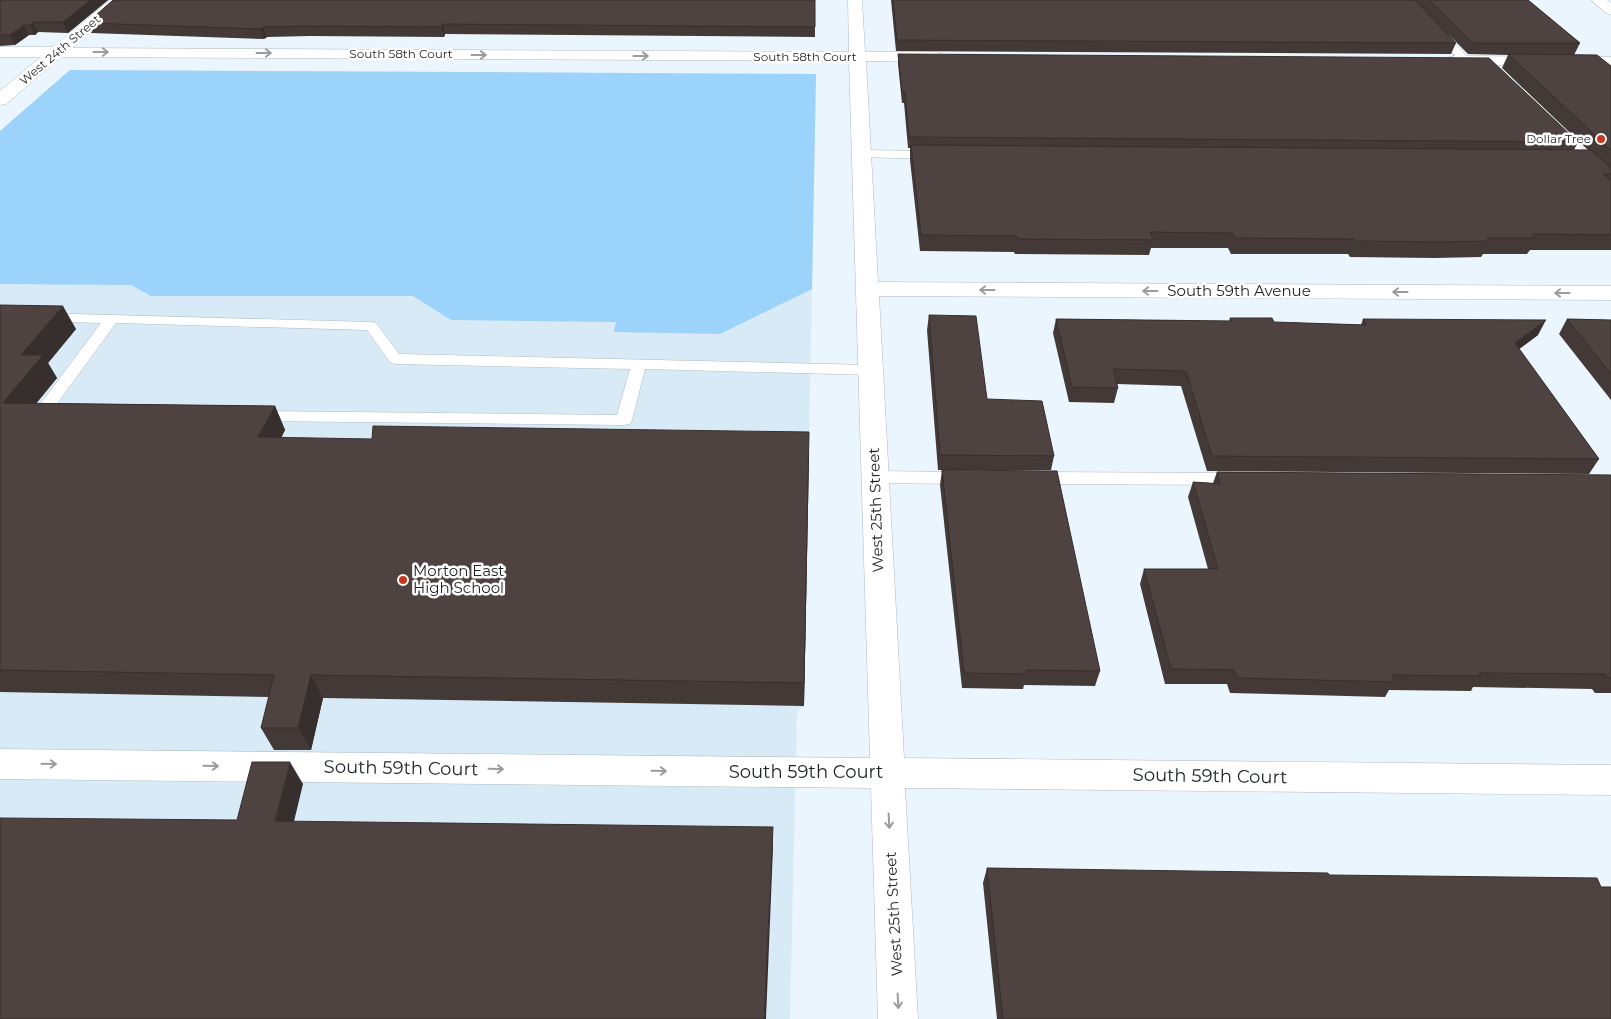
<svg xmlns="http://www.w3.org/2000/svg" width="1611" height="1019" font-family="Montserrat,sans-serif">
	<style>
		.built { fill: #d9eaf7 }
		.green { fill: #9bd3fa }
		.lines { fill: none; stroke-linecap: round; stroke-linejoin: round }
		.lane-casing { stroke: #aeb9c0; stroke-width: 1 }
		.street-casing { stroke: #aeb9c0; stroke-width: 1 }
		.secondary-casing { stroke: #aeb9c0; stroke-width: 1 }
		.lane { fill: #fff; fill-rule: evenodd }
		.street { fill: #fff; fill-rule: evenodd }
		.secondary { fill: #fff; fill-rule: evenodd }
		.wall { fill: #433a37 }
		.shaded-wall { fill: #372f2d }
		.building { fill: #4e4340; stroke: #372f2d }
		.oneway { stroke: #9a9c9d }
		.poi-dot { fill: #c43920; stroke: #fff; stroke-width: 2 }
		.labels { text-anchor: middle; stroke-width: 5; stroke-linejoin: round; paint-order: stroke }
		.far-street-label { font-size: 12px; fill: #1f2326; stroke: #fff }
		.far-poi-label { font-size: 12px; fill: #1f2326; stroke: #fff; text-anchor: end }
		.street-label { font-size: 15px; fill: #1f2326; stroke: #fff }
		.poi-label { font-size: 15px; fill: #1f2326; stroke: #fff; text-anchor: start }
		.near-street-label { font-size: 18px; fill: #1f2326; stroke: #fff }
	</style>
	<rect width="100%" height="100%" fill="#eaf5fd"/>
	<path class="built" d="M70,70L816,74L804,706L797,711L790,1019H0V131Z"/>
	<path class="green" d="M70,70L816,74L812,289L720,334L614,332L616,322L451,320L413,296H151L131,285L0,284V131Z"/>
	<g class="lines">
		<defs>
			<g id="lane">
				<path d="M1402,0H1412L1470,59L1471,61L1470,63H1462Z"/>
				<path d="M1558,128L1562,129L1611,175V186L1607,185L1554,133L1552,131L1554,129Z"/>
				<path d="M862,150L932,151L938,155L932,159L858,157L856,154Z"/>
				<path d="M0,312L371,322L376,323L399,354L871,365L876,367L879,370L876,373L871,375L645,369L632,420L630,424L624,425L257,421L251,420L249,416L251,412L257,411L617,415L630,369L395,364L390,362L367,330L116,323L53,409L57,410L59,414L57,418L51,419L35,418L33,414L101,323L0,320Z"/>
				<path d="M875,471L963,472L969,474L971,478L969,482L963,484L875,483L869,481L867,477L869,473Z"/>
				<path d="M1034,472L1238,473L1244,475L1247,479L1244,483L1238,485L1034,484L1028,482L1026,478L1028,474Z"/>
			</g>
			<g id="street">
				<path d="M110,0H126L72,48L849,52L848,0H862L865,52H936L942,54L944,57L942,60L936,62L866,61L878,282L1611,286V300L879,296L904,758L1611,765V795L905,788L918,1019H878L871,788L0,779V749L870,758L849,61L61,57L6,104L0,105V91L41,57H0V47H53Z"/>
				<path d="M1454,56L1611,57V67L1448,64L1446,61L1448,58Z"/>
			</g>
			<path id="secondary" d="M1591,0H1607L1611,3V15L1606,13Z"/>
		</defs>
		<use href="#lane" class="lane-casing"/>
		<use href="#street" class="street-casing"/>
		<use href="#secondary" class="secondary-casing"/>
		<use href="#lane" class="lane"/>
		<use href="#street" class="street"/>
		<use href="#secondary" class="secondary"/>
	</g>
	<g class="wall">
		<path d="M0,0H108L68,33L38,32L35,35H29L15,45L0,46Z"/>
		<path d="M815,0V37L445,34L444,37L310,36L267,37L264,39L91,33L87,23Z"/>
		<path d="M891,0H1528L1580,43L1574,55L1611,66V250H1530L1527,254H1483L1481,257L1434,258L1350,257L1348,254H1231L1228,248H1151L1149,255L1015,254L1014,252L920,251L910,160V148H908L904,103H902L898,64V54L1578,142L1574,150H1588L1502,68L1508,55L1468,54L1448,34L1456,43L1451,54L896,51Z"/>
		<path d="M0,305L76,329L48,363L57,378L36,403L275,406L285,430L281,438L809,455L804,706L323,698L311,750H274L261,728L269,697L0,692Z"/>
		<path d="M929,315L987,399L1054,456L1051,470H938L927,330Z"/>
		<path d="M1230,318L1274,322L1361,325L1363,319L1538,335L1519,349L1599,459L1589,474L1207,471L1181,386L1117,384L1118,388L1114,403L1069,402L1053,333L1056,319L1229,321Z"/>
		<path d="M1567,319L1611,320V400L1559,334Z"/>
		<path d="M942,470L1100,671L1095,686L1024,685L1023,689L962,688L940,485Z"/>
		<path d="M1217,472L1611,475V693H1595L1592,689L1473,687L1471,691L1389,690L1385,697L1230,693L1227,684H1165L1140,584L1144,569H1208L1188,497L1193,482L1213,483Z"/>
		<path d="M987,868L1329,875L1611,1019H997L983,883Z"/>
	</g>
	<g class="shaded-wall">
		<path d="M91,0H108L68,33L63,22Z"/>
		<path d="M33,22L38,32L35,35L30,25Z"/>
		<path d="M443,24L445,34L444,37L441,27Z"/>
		<path d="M24,25L29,35L15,45L10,35Z"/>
		<path d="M263,27L267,37L264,39L261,29Z"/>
		<path d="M63,306L76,329L48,363L57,378L18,426L3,403L21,355Z"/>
		<path d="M1546,320L1538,335L1507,358L1515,343Z"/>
		<path d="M275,406L285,430L269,461L258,437Z"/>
		<path d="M809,455L804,706V683Z"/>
		<path d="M311,675L323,698L311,750L298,728Z"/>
		<path d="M290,762L303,784L289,842L275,821Z"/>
		<path d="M773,827V848L766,1019H764Z"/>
	</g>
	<g class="building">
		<path d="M0,0H91L63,22H33L30,25H24L10,35H0Z"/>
		<path d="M113,0H815V27L443,24L441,27L307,26L263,27L261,29L87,23Z"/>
		<path d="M893,0H1415L1456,43L897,40Z"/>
		<path d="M1429,0H1528L1580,43H1473Z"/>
		<path d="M898,54L1489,58L1578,142L909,137L905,92H902Z"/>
		<path d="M1508,54L1597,55L1611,66V150Z"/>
		<path d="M911,145L1591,150L1611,168V174H1603L1611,181V235L1532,234L1536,238H1487L1489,241L1441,242L1356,241L1354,239L1236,238L1233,233L1150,232L1153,240L1017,239V236L921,235Z"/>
		<path d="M0,305L63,306L21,355H43L3,403L275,406L258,437L372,439L373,426L809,432L804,683L311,675L298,728H261L274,675L0,670Z"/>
		<path d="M929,315L976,316L987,399L1042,401L1054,456L940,455Z"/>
		<path d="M1230,318H1272L1274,322L1366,325L1363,319L1546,320L1515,343L1599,459L1212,456L1186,371L1113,369L1118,388L1072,387L1056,319L1231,321Z"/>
		<path d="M1567,319L1611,320V374Z"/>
		<path d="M942,470L1057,471L1100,671L1026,670V674L964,673Z"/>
		<path d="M1217,472L1611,475V678H1607L1605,674L1479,673L1481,676L1392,675L1395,682L1237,678L1234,670L1171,669L1144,569H1218L1193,482L1220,484Z"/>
		<path d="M252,762H290L275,821L773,827L764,1019H0V818L237,820Z"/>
		<path d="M987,868L1328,873L1329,875L1597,878L1601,887H1611V1019H1003Z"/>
	</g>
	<defs><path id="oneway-shaft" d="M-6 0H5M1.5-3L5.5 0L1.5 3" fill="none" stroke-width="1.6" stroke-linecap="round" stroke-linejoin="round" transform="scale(1.25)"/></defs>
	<g class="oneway">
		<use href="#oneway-shaft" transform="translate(101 52)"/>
		<use href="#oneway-shaft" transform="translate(264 53)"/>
		<use href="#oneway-shaft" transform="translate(479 55)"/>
		<use href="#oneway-shaft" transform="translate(641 56)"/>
		<use href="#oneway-shaft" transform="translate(987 290) rotate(-180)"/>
		<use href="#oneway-shaft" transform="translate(1150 291) rotate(-180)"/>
		<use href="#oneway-shaft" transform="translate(1400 292) rotate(-180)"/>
		<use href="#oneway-shaft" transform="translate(1562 293) rotate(-180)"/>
		<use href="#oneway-shaft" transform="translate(49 764) rotate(1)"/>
		<use href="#oneway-shaft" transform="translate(211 766) rotate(1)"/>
		<use href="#oneway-shaft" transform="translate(496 769) rotate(1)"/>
		<use href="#oneway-shaft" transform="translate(659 771) rotate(1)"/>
		<use href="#oneway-shaft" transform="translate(889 821) rotate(87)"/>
		<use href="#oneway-shaft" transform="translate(898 1001) rotate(87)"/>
	</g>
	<g class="poi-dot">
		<circle cx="1601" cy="139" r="5"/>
		<circle cx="403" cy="580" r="5"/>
	</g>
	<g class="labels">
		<g class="far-street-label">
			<text transform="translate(60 50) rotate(-40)" y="4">West 24th Street</text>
			<text x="401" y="58">South 58th Court</text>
			<text x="805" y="61">South 58th Court</text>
		</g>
		<g class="far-poi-label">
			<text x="1591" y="143">Dollar Tree</text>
		</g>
		<g class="street-label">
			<text x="1239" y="296">South 59th Avenue</text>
			<text transform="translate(876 510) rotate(-92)" y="5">West 25th Street</text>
			<text transform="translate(894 914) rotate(-93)" y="5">West 25th Street</text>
		</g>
		<g class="poi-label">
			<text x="413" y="576">Morton East<tspan x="413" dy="17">High School</tspan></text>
		</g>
		<g class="near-street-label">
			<text transform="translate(401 768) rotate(1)" y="6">South 59th Court</text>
			<text x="806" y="778">South 59th Court</text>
			<text transform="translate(1210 776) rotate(1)" y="6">South 59th Court</text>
		</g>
	</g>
</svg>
